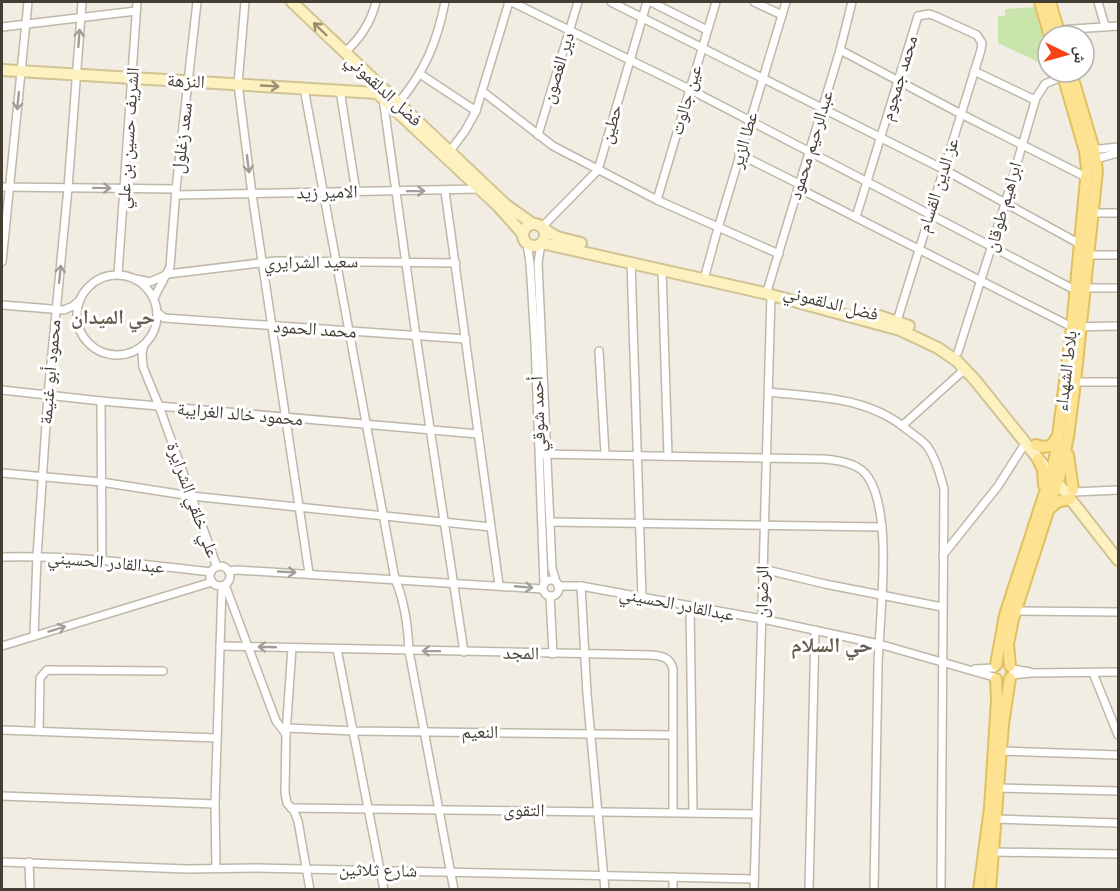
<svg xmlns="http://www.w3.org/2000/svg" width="1120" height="891" font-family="'Titillium Web','Noto Naskh Arabic',sans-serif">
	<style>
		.green { fill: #c9e5ac }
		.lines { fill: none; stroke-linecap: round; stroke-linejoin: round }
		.street-casing { stroke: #bfb8a9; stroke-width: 10 }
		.secondary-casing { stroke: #d1c393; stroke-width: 14 }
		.primary-casing { stroke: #e1c061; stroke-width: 14 }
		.street { stroke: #fff; stroke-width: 7 }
		.secondary { stroke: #fdf1c0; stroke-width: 10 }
		.primary { stroke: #fce291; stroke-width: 10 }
		.oneway { stroke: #978e72 }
		.oneway2 { stroke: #a19e99 }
		.labels { text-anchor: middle; stroke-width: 6; stroke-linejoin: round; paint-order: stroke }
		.street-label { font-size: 18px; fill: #433d33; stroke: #fff }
		.neighbourhood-label { font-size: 20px; font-weight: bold; fill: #655c4b; stroke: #fff }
		.quarter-label { font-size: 21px; font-weight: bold; fill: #655c4b; stroke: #fff }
	</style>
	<rect width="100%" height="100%" fill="#f1ede3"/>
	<path class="green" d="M1036,7L1048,48L1047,66L998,43V16H1005V9Z"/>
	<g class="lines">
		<defs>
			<g id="street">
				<path d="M245,2L238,84L252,194L309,573"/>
				<path d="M512,2L689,89L1075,290"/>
				<path d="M611,2L943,169L1080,244"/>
				<path d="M651,2L707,30"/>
				<path d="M754,2L782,15"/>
				<path d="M1098,2L1105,26"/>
				<path d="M2,27L136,11"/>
				<path d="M1058,30L1118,26"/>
				<path d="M840,50L961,114L1086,177"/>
				<path d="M344,53C360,39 371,22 376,2"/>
				<path d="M974,71L1035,100"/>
				<path d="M420,74L476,111"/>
				<path d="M304,88L395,579C405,602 408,626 409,651L454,890"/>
				<path d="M340,90L356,192"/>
				<path d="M482,91L553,146L657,200L779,254"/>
				<path d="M383,98L416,336L464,652"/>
				<path d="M399,102C425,71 437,42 445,2"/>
				<path d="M538,135L578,2"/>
				<path d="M1091,150L1118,147"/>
				<path d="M450,151L465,131L476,111L509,2"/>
				<path d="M739,154L799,184"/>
				<path d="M1092,160L1118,153"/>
				<path d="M2,187L176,189"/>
				<path d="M798,188L1072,327L1118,326"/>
				<path d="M445,191L499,585"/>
				<path d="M176,195L479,189"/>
				<path d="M657,200L716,2"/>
				<path d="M1093,213H1118"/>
				<path d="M856,217L918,16L929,14L935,16L977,35L982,43L981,50L897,321"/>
				<path d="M542,227L598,170L647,2"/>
				<path d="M527,244L530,263L535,343L544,584"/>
				<path d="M541,244L538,263L552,568L556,582"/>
				<path d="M1088,255H1118"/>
				<path d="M2,262L28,2"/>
				<path d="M631,263L642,598"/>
				<path d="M662,269L668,456"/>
				<path d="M118,274L137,2"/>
				<circle cx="117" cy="315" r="40"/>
				<path d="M136,279L150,282L168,274L276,261L456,263"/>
				<path d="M704,279L718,228L786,2"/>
				<path d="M768,288L840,50L852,2"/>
				<path d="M1084,288H1118"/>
				<path d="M154,298L170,267L176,189L197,2"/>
				<path d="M2,305L64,310L73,306L80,300"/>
				<path d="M157,312L164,318L466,339"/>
				<path d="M144,345L142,353L143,367L159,406L217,567"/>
				<path d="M599,351L605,454"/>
				<path d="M958,352L1005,204L1036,98L1045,84L1063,76"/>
				<path d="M1075,382H1118"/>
				<path d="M2,390L101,401L478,434"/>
				<path d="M769,392C820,398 868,396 909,431C915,436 922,440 927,446C936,459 940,474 944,489L941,890"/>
				<path d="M101,401L102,560"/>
				<path d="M903,425L965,369"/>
				<path d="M540,454L823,459C838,460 860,464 868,477C894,516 879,619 878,666C877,741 875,815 874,890"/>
				<path d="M2,473L101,482L191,496L491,527"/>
				<path d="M1074,492L1118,490"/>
				<path d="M550,522L882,527"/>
				<path d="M943,555L998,486L1026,442"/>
				<path d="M2,557C72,555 141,564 211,572"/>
				<circle cx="220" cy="576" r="10"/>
				<path d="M763,569L825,584L942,607"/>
				<path d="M229,571L237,570L543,589"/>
				<circle cx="551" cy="588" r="8"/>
				<path d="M225,585L276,721L286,734"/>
				<path d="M558,586H581L762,619L879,644L994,677"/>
				<path d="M581,586L587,694L605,890"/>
				<path d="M550,596L553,654"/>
				<path d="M690,606L693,812"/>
				<path d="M1015,611L1118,612"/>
				<path d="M34,636L37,556L48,395L68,188L82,2"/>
				<path d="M2,646L212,582"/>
				<path d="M220,646L651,655C662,656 670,657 673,669V812"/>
				<path d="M292,648L286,734L285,793L287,803L294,811L298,821L310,890"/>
				<path d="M337,649L384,890"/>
				<path d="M975,669L994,668"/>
				<path d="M1012,669L1030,672"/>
				<path d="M1093,673L1118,735"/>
				<path d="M1012,675L1032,673L1118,672"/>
				<path d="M287,728L354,731L673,735"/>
				<path d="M2,730L217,738"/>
				<path d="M39,731L40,678L47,670L163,671"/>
				<path d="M1001,751L1118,755"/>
				<path d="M998,788L1118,791"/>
				<path d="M2,796L215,804"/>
				<path d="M291,808L756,814"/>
				<path d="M996,819L1118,823"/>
				<path d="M993,852L1118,854"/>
				<path d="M2,862L187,869L256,868L754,879"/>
				<path d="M29,862L30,890"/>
				<path d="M216,868L215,804L222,586"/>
				<path d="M673,877V890"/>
				<path d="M754,890L771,295"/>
				<path d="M809,890L815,630"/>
			</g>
			<g id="secondary">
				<path d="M292,2L506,205L533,224"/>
				<path d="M2,70L377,93L498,206L523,234"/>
				<circle cx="534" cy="235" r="11"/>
				<path d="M544,229L557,237L581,243"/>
				<path d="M542,243L764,293L900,330L938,348L957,361L975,380L1044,466"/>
				<path d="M873,314L909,326"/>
				<path d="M1054,478L1118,560"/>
			</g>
			<g id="primary">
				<path d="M1040,2L1050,36"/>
				<path d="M1050,2L1060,36"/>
				<path d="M1036,445L1042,447L1051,446L1057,437"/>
				<path d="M1068,455L1073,490"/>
				<path d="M1038,459L1043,470L1044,485"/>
				<path d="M1048,510L1057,502L1070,499"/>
				<path d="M996,665L1005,615L1051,474L1056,452L1072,327L1087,169L1085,151L1062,72"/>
				<path d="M1010,666L1008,644L1013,619L1060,474L1068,437L1075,382L1097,171L1094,150L1071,72"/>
				<path d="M979,890L990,808L997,700L996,679"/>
				<path d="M990,890L1003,724L1010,678"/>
			</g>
		</defs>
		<use href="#street" class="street-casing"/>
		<use href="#secondary" class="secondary-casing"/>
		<use href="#primary" class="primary-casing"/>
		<use href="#street" class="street"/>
		<use href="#secondary" class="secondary"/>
		<use href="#primary" class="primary"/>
	</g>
	<defs><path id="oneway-shaft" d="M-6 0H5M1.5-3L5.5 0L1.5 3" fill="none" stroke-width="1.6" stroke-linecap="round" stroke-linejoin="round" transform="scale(1.5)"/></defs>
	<g class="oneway">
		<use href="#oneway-shaft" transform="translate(320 29) rotate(-136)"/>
		<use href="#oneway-shaft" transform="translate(270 86) rotate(3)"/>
	</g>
	<g class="oneway2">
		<use href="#oneway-shaft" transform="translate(79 38) rotate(-86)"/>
		<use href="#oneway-shaft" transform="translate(18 101) rotate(96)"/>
		<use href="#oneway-shaft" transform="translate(248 164) rotate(83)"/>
		<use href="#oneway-shaft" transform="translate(102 188) rotate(1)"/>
		<use href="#oneway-shaft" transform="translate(416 191) rotate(-1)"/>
		<use href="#oneway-shaft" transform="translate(60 274) rotate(-84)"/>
		<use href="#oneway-shaft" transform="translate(287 572) rotate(3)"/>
		<use href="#oneway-shaft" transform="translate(524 587) rotate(5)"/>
		<use href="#oneway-shaft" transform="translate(57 629) rotate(-17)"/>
		<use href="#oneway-shaft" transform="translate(267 647) rotate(-178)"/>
		<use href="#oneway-shaft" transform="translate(431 651) rotate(-179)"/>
	</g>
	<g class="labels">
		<g class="street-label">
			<text transform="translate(558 68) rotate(-73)" y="6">دير الغصون</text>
			<text transform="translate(899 78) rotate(-73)" y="6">محمد جمجوم</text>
			<text transform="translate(186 81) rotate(3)" y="6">النزهة</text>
			<text transform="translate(384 90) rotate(43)" y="6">فضل الدلقموني</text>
			<text transform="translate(686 100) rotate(-74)" y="6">عين جالوت</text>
			<text transform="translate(611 124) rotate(-74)" y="6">حطين</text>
			<text transform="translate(128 138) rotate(-86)" y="6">الشريف حسين بن علي</text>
			<text transform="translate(182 138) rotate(-83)" y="6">سعد زغلول</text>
			<text transform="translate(744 140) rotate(-74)" y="6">عطا الزير</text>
			<text transform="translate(811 145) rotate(-73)" y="6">عبدالرحيم محمود</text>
			<text transform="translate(938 185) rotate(-72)" y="6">عز الدين القسام</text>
			<text transform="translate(327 192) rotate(-1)" y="6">الامير زيد</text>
			<text transform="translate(1003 207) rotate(-74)" y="6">ابراهيم طوقان</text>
			<text transform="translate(311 262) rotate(-1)" y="6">سعيد الشرايري</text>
			<text transform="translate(831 303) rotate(14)" y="6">فضل الدلقموني</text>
			<text transform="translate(315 329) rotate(4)" y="6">محمد الحمود</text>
			<text transform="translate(1066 371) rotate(-83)" y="6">بلاط الشهداء</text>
			<text transform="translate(50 372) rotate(-85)" y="6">محمود أبو غنيمة</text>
			<text transform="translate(240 414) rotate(5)" y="6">محمود خالد الغرايبة</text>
			<text transform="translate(538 414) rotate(-92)" y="6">أحمد شوقي</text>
			<text transform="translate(193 500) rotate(70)" y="6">علي خلقي الشرايرة</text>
			<text transform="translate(106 562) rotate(5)" y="6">عبدالقادر الحسيني</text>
			<text transform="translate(762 592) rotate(-89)" y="6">الرضوان</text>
			<text transform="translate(677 604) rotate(11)" y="6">عبدالقادر الحسيني</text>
			<text transform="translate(521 653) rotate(1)" y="6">المجد</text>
			<text x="480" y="738">النعيم</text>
			<text transform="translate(524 810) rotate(1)" y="6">التقوى</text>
			<text transform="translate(378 870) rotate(1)" y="6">شارع ثلاثين</text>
		</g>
		<g class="neighbourhood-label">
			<text x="113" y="324">حي الميدان</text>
		</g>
		<g class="quarter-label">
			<text x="832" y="652">حي السلام</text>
		</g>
	</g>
	<rect width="1120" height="891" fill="none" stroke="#433d33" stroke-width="6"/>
	<g transform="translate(1066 54) rotate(95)"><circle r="28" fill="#ffffff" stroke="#b4b1ad" stroke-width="1.5"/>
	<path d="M0-4.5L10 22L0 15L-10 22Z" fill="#f64115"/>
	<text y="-9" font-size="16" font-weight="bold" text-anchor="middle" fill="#433d33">ش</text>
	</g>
</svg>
